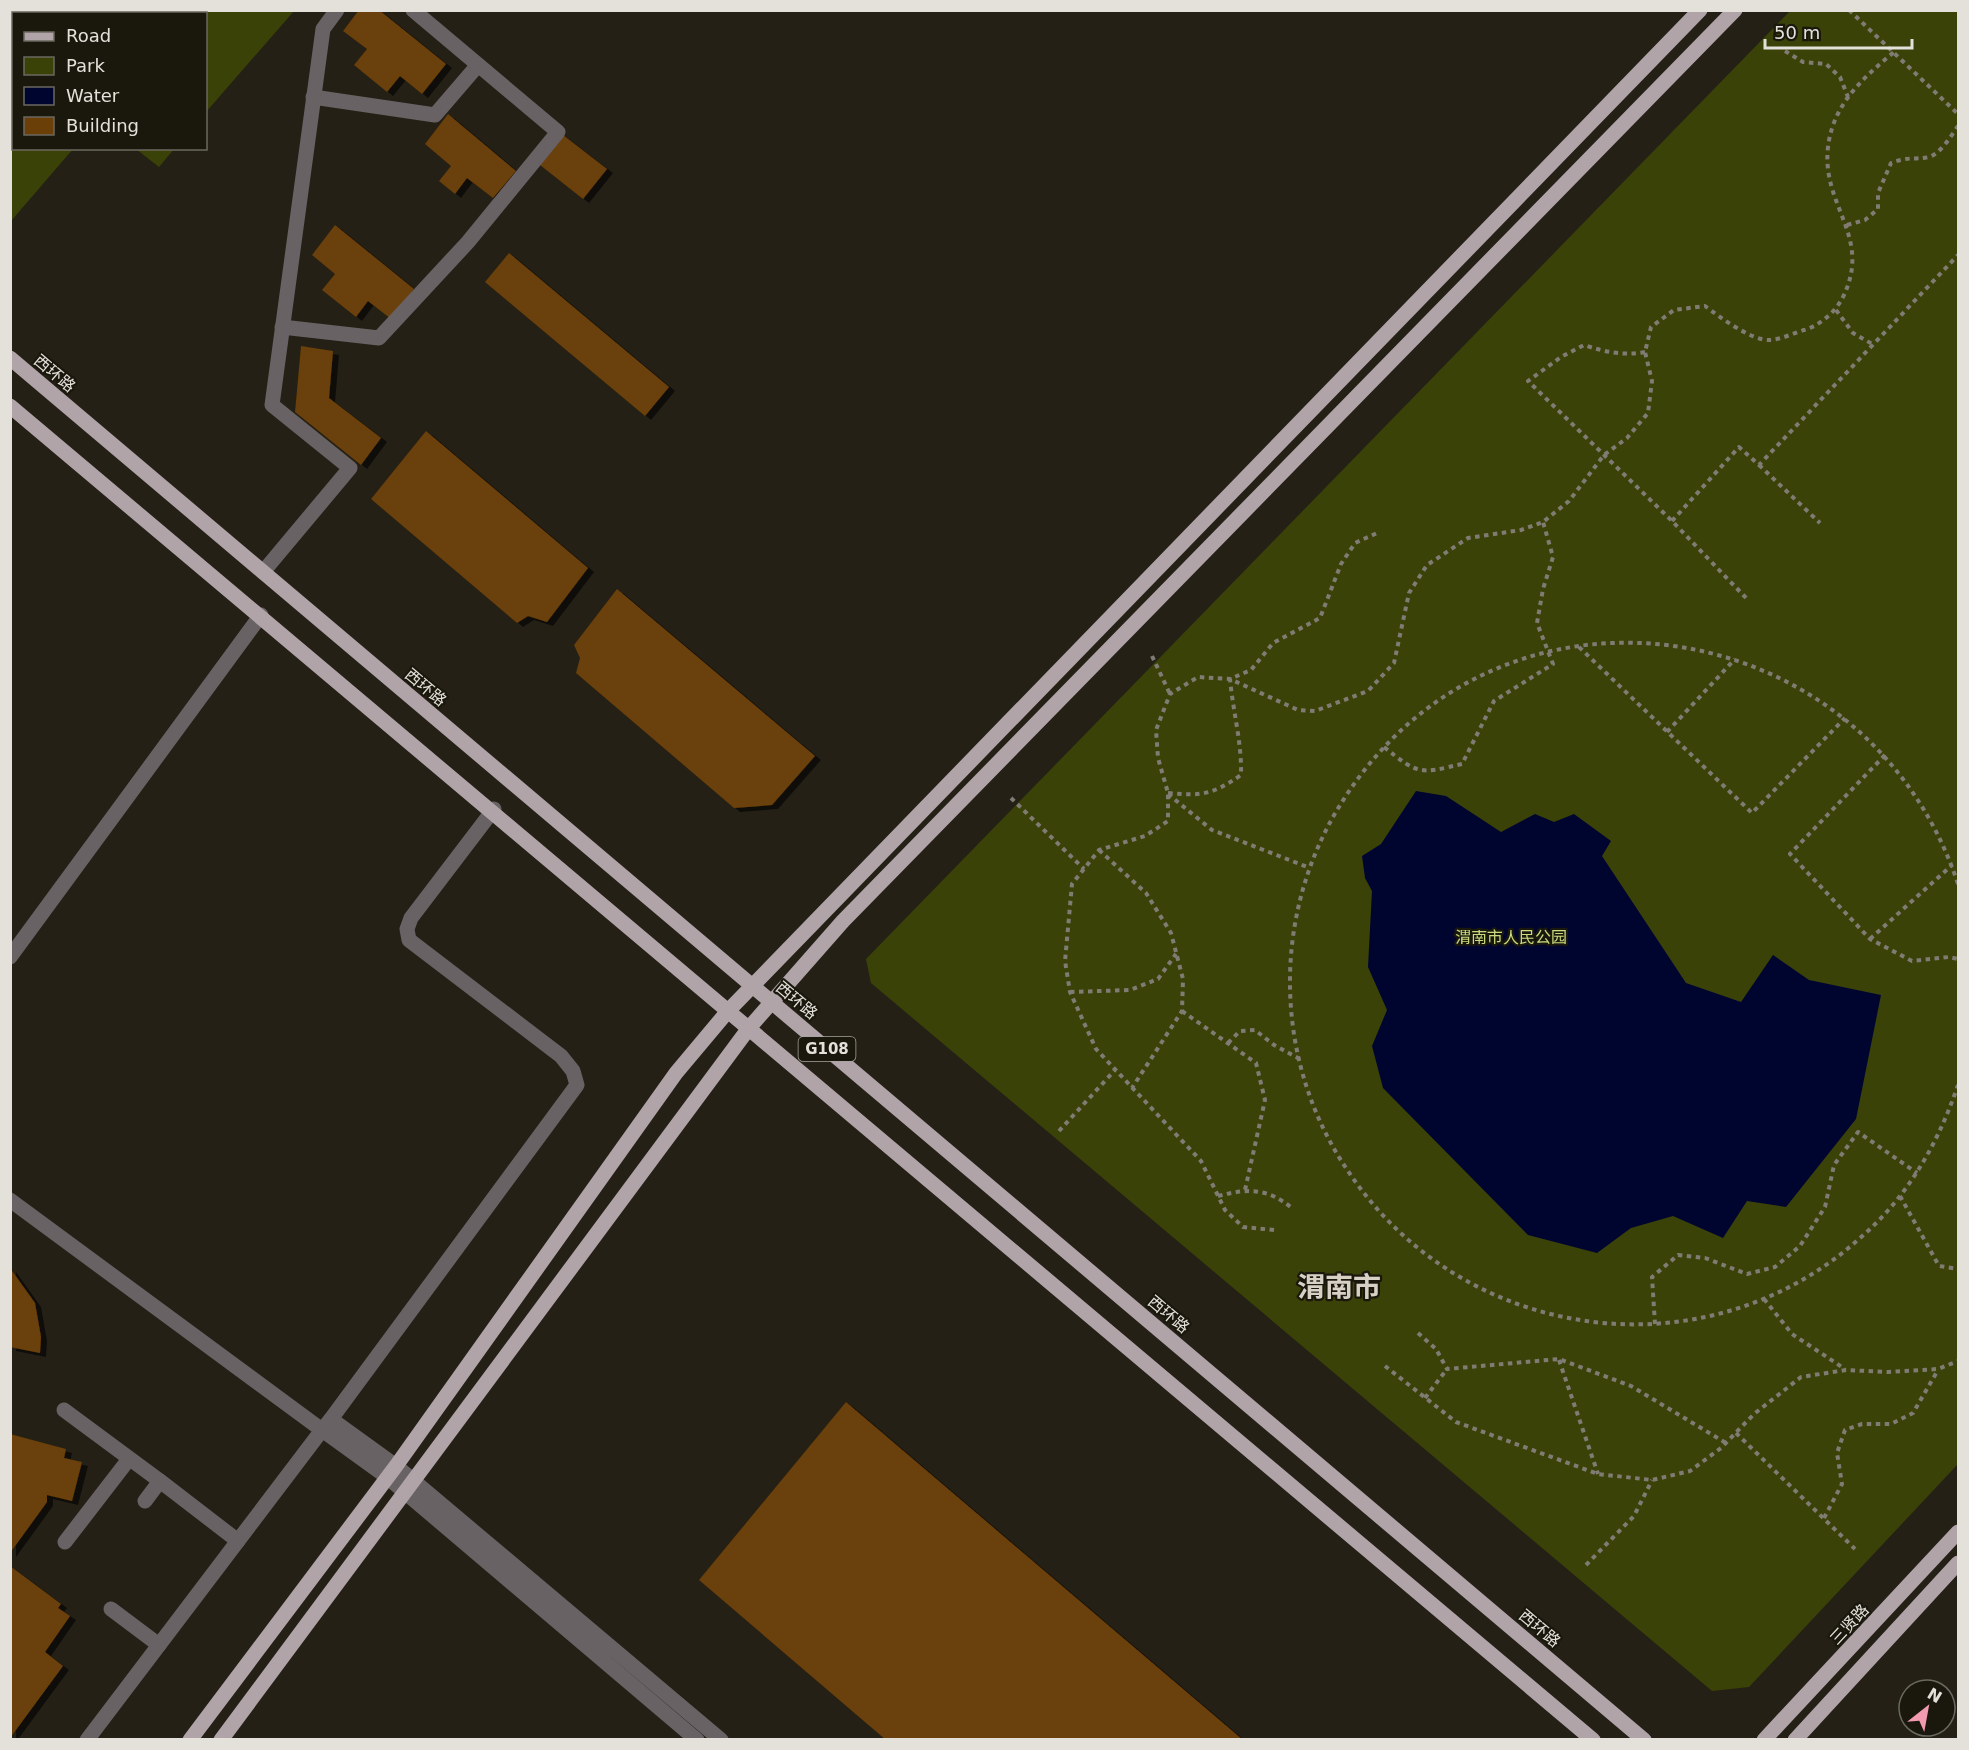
<svg xmlns="http://www.w3.org/2000/svg" width="1969" height="1750" font-family="'DejaVu Sans','Noto Sans SC',sans-serif">
	<style>
		.green { fill: #3a4208 }
		.water { fill: #000530 }
		.building { fill: #6a3f08; filter: url(#shadow) }
		.lines { fill: none; stroke-linecap: round; stroke-linejoin: round }
		.path { stroke: #807c74; stroke-width: 4; stroke-dasharray: 4.5 4.5; stroke-linecap: butt }
		.minor { stroke: #686264; stroke-width: 15 }
		.major { stroke: #b0a4a9; stroke-width: 15 }
		.highway { stroke: #ccbec4; stroke-width: 18 }
		.labels { text-anchor: middle; stroke-width: 4.5; stroke-linejoin: round; paint-order: stroke }
		.shield { fill: #1a170d; stroke: #a7a49d; stroke-width: 1.5 }
		.shield-label { font-size: 15px; font-weight: bold; fill: #e4e1db }
		.street-label { font-size: 16px; fill: #e4e1db; stroke: #1a170d }
		.park-label { font-size: 16px; fill: #cadb7f; stroke: #1a170d }
		.town-label { font-size: 28px; font-weight: bold; fill: #d7d1c5; stroke: #1a170d }
	</style>
	<defs>
		<filter id="shadow"><feDropShadow dx="6" dy="4" stdDeviation="0" flood-color="#0009"/></filter>
	</defs>
	<rect width="100%" height="100%" fill="#242016"/>
	<g class="green">
		<path d="M97,10H294V11L206,112V14L94,13Z"/>
		<path d="M1790,11H1958V1464L1749,1687L1712,1691L871,983L866,959Z"/>
		<path d="M13,103L14,148L73,149L11,221L10,106Z"/>
		<path d="M136,149H174L159,167Z"/>
	</g>
	<path class="water" d="M1416,791L1446,796L1501,832L1535,814L1554,822L1574,814L1611,841L1602,856L1686,983L1741,1002L1773,955L1809,980L1881,995L1856,1119L1786,1207L1747,1201L1723,1238L1673,1216L1631,1228L1597,1253L1528,1235L1383,1088L1372,1046L1387,1010L1368,967L1372,891L1365,878L1362,856L1381,844Z"/>
	<g class="building">
		<path d="M359,10H379L446,64L422,94L400,76L387,92L354,65L367,49L343,31Z"/>
		<path d="M448,114L516,171L493,198L467,178L455,194L439,181L451,166L425,144Z"/>
		<path d="M563,135L607,169L583,199L540,165Z"/>
		<path d="M335,225L414,289L391,319L368,301L356,317L322,290L335,274L312,255Z"/>
		<path d="M509,253L669,387L645,416L485,282Z"/>
		<path d="M301,346L333,351L329,398L381,438L361,465L295,412Z"/>
		<path d="M426,431L588,568L547,622L528,616L517,623L371,499Z"/>
		<path d="M617,589L815,756L772,805L734,808L576,673L580,658L574,645Z"/>
		<path d="M10,1268L35,1303L41,1337L40,1353L10,1347Z"/>
		<path d="M846,1402L1243,1740H886L699,1580Z"/>
		<path d="M10,1434L66,1449L64,1458L82,1462L72,1501L47,1495V1502L10,1553Z"/>
		<path d="M10,1566L61,1604L58,1608L70,1616L45,1652L63,1666L10,1738Z"/>
	</g>
	<g class="lines">
		<g class="path">
			<path d="M1849,10L1958,114"/>
			<path d="M1785,51L1803,62L1826,64L1840,77L1848,97"/>
			<path d="M1847,225L1865,220L1878,209V193L1891,163C1909,156 1916,160 1929,157C1941,153 1951,136 1958,126"/>
			<path d="M1836,310L1853,333L1874,345"/>
			<path d="M1645,352C1623,356 1605,352 1584,345L1561,357L1528,381L1672,521L1748,600"/>
			<path d="M1759,465L1820,523"/>
			<path d="M1672,521L1739,447L1759,465L1958,255"/>
			<path d="M1579,647L1752,813L1845,718"/>
			<path d="M1152,656L1170,694"/>
			<path d="M1667,732L1735,659"/>
			<path d="M1384,747C1419,775 1419,774 1462,764L1494,701L1553,664L1537,623L1543,589L1553,557L1543,522"/>
			<path d="M1885,755L1790,854L1870,939L1912,961L1949,957L1958,959"/>
			<path d="M1168,793C1202,796 1212,795 1241,775C1242,743 1233,712 1230,679L1251,670L1273,643L1320,618L1341,564L1355,543L1377,533"/>
			<path d="M1168,794L1212,830L1310,868"/>
			<path d="M1011,798L1084,869"/>
			<path d="M1099,850L1146,893L1171,933L1183,979L1182,1011L1132,1088"/>
			<path d="M1958,884C1867,609 1499,552 1342,802C1307,857 1289,922 1290,987C1291,1053 1311,1117 1348,1171C1462,1343 1704,1377 1859,1239C1907,1198 1938,1144 1958,1085"/>
			<path d="M1870,939L1952,865"/>
			<path d="M1070,992L1130,990L1158,979L1176,954"/>
			<path d="M1182,1011L1256,1063L1265,1100L1245,1190"/>
			<path d="M1228,1043L1240,1031L1255,1030L1274,1045L1298,1058"/>
			<path d="M1059,1131L1115,1070"/>
			<path d="M1218,1196C1249,1188 1268,1188 1293,1209"/>
			<path d="M1900,1196L1939,1266L1958,1269"/>
			<path d="M1274,1230L1243,1227L1225,1210L1201,1161L1096,1049L1070,992L1065,961L1072,884L1099,850L1145,836L1168,821V793L1158,758L1156,730L1170,694L1198,677L1230,679L1298,710L1315,711L1368,691L1394,663L1409,593L1427,565L1468,538L1521,530L1543,522L1569,501L1604,455L1627,438L1648,413L1652,381L1645,352L1651,327L1674,310L1705,306C1720,317 1750,340 1769,340C1780,340 1794,333 1804,330C1819,326 1834,313 1842,299C1874,237 1821,207 1828,147C1833,104 1863,78 1894,52"/>
			<path d="M1764,1299L1792,1334L1845,1369"/>
			<path d="M1655,1324L1652,1277L1678,1255L1705,1258L1747,1274L1775,1267L1800,1246L1825,1207L1834,1165L1858,1132L1917,1173"/>
			<path d="M1418,1333L1436,1349L1447,1369L1559,1359L1631,1386L1726,1443"/>
			<path d="M1559,1360L1598,1474"/>
			<path d="M1385,1366L1456,1422L1598,1474L1652,1480L1690,1471L1721,1448L1754,1414L1801,1377L1846,1370L1888,1372L1938,1369L1958,1361"/>
			<path d="M1425,1398L1447,1369"/>
			<path d="M1736,1433L1855,1549"/>
			<path d="M1824,1518L1842,1484L1837,1453L1845,1430L1862,1424H1891L1913,1413L1938,1370"/>
			<path d="M1586,1565L1634,1516L1652,1480"/>
		</g>
		<g class="minor">
			<path d="M313,97L435,115L478,65"/>
			<path d="M282,327L379,338L468,242L558,132L413,10"/>
			<path d="M263,572L350,468L272,405L323,29L337,10"/>
			<path d="M10,957L261,615"/>
			<path d="M10,1200L322,1430L87,1740"/>
			<path d="M64,1410L160,1481"/>
			<path d="M331,1419L577,1085L573,1071L561,1056L409,940L407,929L411,918L494,809"/>
			<path d="M145,1501L160,1481L238,1541"/>
			<path d="M65,1542L129,1459"/>
			<path d="M111,1609L159,1645"/>
			<path d="M697,1740L387,1477L322,1430L331,1419L396,1466L721,1740"/>
		</g>
		<g class="major">
			<path d="M10,358L1644,1740"/>
			<path d="M10,406C541,847 1066,1295 1593,1740"/>
			<path d="M190,1740L396,1466L676,1073L728,1011L1700,10"/>
			<path d="M221,1740L749,1028L843,921L1735,10"/>
			<path d="M1764,1740L1958,1532"/>
			<path d="M1795,1740L1958,1563"/>
		</g>
		<g class="highway">
			<path d="M42,14L45,10"/>
			<path d="M10,47L14,43"/>
		</g>
	</g>
	<g class="labels">
		<rect class="shield" x="798.5" y="1037" width="57" height="24" rx="4.5"/>
		<g class="shield-label">
			<text x="827" y="1054">G108</text>
		</g>
		<g class="street-label">
			<text transform="translate(55 373) rotate(40)" y="6">西环路</text>
			<text transform="translate(426 687) rotate(40)" y="6">西环路</text>
			<text transform="translate(797 1000) rotate(40)" y="6">西环路</text>
			<text transform="translate(1169 1314) rotate(40)" y="6">西环路</text>
			<text transform="translate(1849 1624) rotate(-47)" y="6">三贤路</text>
			<text transform="translate(1540 1628) rotate(40)" y="6">西环路</text>
		</g>
		<g class="park-label">
			<text x="1511" y="943">渭南市人民公园</text>
		</g>
		<g class="town-label">
			<text x="1339" y="1297">渭南市</text>
		</g>
	</g>
	<rect width="1969" height="1750" fill="none" stroke="#e4e1db" stroke-width="24"/>
	<rect x="12" y="12" width="195" height="138" fill="#1a170d" stroke="#6b685f" stroke-width="1.5"/>
	<rect x="24" y="32" width="30" height="9" fill="#b0a4a9" stroke="#6b685f" stroke-width="1.5"/>
	<text x="66" y="42" font-size="18" fill="#e4e1db">Road</text>
	<rect x="24" y="57" width="30" height="18" fill="#3a4208" stroke="#6b685f" stroke-width="1.5"/>
	<text x="66" y="72" font-size="18" fill="#e4e1db">Park</text>
	<rect x="24" y="87" width="30" height="18" fill="#000530" stroke="#6b685f" stroke-width="1.5"/>
	<text x="66" y="102" font-size="18" fill="#e4e1db">Water</text>
	<rect x="24" y="117" width="30" height="18" fill="#6a3f08" stroke="#6b685f" stroke-width="1.5"/>
	<text x="66" y="132" font-size="18" fill="#e4e1db">Building</text>
	<g transform="translate(1927 1708) rotate(31)"><circle r="28" fill="#1a170d" stroke="#6b685f" stroke-width="1.5"/>
	<path d="M0-4.5L10 22L0 15L-10 22Z" fill="#f19ab0"/>
	<text y="-9" font-size="16" font-weight="bold" text-anchor="middle" fill="#e4e1db">N</text>
	</g>
	<path d="M1765 39v9h147v-9" fill="none" stroke="#e4e1db" stroke-width="3"/>
	<text x="1774" y="39" font-size="18" fill="#e4e1db" stroke="#1a170d" stroke-width="4.5" paint-order="stroke">50 m</text>
</svg>
